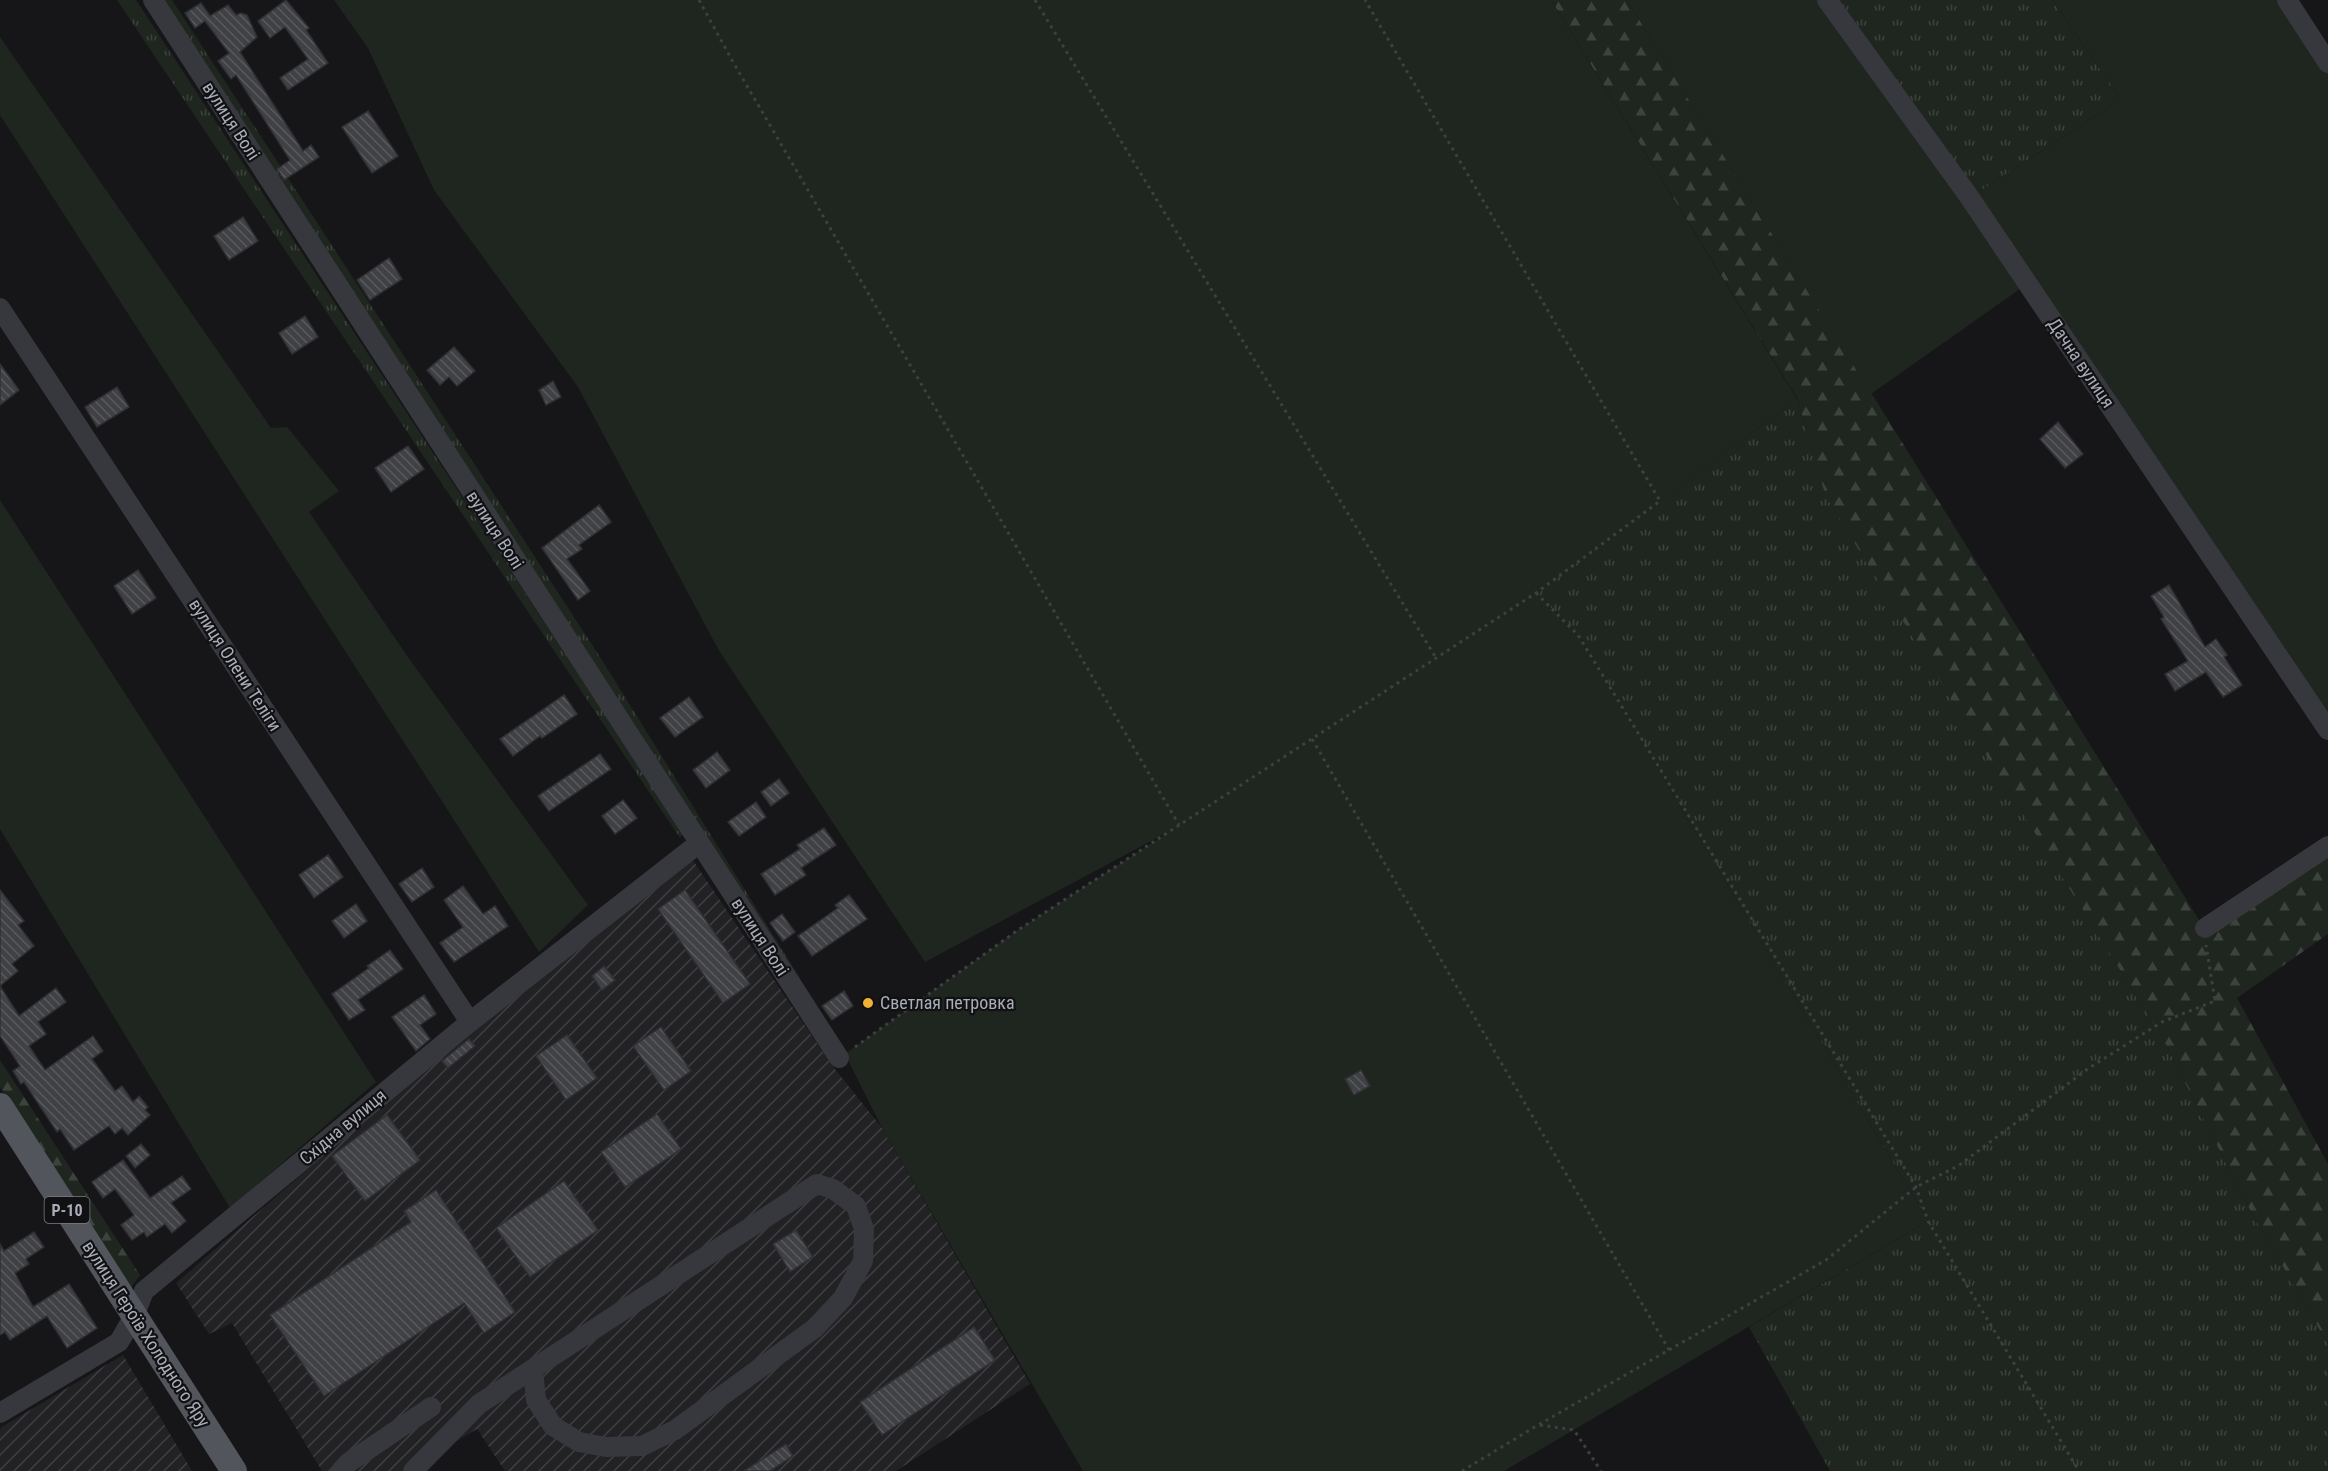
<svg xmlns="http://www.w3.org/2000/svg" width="2328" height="1471" font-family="'Roboto Condensed',sans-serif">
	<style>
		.industrial { fill: url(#industrial-furrows) }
		.grass { fill: url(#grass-tufts) }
		.forest { fill: url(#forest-firs) }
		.garden { fill: #1e261f }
		.building { fill: url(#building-back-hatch); stroke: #303034; stroke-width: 1.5 }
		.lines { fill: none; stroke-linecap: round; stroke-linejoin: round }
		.path { stroke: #3d3f44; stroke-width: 3; stroke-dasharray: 3 4.5; stroke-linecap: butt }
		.minor { stroke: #37383d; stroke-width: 20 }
		.major { stroke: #53555c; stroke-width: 26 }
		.poi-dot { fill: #f2b134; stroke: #111113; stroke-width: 2 }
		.labels { text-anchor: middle; stroke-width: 4.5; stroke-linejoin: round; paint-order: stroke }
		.shield { fill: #111113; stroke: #7b7e86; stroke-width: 1.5 }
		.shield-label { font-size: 16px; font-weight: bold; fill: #a8adb8 }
		.street-label { font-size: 18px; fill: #a8adb8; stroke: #111113 }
		.poi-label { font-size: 18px; fill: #a8adb8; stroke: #111113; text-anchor: start }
	</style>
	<defs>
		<pattern id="industrial-furrows" width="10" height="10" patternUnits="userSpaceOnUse" patternTransform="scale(1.5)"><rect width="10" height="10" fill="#222225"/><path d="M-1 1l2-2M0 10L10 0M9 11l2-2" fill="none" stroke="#3f3f43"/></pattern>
		<pattern id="grass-tufts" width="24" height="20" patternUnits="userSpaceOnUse" patternTransform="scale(1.5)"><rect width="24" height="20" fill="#1e261f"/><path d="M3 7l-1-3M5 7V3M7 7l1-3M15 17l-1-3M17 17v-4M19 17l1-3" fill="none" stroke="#3c433d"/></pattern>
		<pattern id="forest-firs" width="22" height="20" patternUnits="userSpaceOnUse" patternTransform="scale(1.5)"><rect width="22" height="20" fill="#1e261f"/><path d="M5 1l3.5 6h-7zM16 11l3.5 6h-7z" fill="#3c433d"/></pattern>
		<pattern id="building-back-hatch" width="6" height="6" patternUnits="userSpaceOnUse" patternTransform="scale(1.5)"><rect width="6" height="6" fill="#404145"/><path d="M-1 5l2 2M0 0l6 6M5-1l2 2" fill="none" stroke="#595a5e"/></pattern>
	</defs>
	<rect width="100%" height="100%" fill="#161618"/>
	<g class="industrial">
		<path d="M690,856L831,1064L882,1128L1030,1384L896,1471H505L477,1429L405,1471H322L232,1323L209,1334L176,1283L458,1040Z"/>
		<path d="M123,1355L192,1471H0V1428Z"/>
	</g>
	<g class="grass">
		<path d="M117,0H136L683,834L680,838Z"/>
		<path d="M159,0H172L600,657L831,1028Z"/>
		<path d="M1827,0H2052L2121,99L1970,198Z"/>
		<path d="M1797,399L1827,497L2163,1039L2250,1210L2328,1344V1471H1830L1749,1327L1928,1221L1578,635L1536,593Z"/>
	</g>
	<g class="forest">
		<path d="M1551,0H1627L2204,928L2328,846V934L2237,998L2328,1164V1344L2250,1210L2163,1039L1826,497L1797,398Z"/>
		<path d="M0,1060L140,1275L130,1289L0,1087Z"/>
	</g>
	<g class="garden">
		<path d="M334,0H1551L1797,399L1537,593L1578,635L1928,1221L1504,1471H1083L882,1128L845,1054L1018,930L1170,831L925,962L718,649L578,387L434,190L368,48Z"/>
		<path d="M1627,0H1827L1970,198L2121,99L2052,0H2287L2328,63V730L2027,284L1871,394Z"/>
		<path d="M0,37L271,428L287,427L339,491L309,512L410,660L588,905L539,952L0,115Z"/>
		<path d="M0,500L376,1082L230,1208L0,829Z"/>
	</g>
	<g class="building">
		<path d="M286,0L309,28L306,30L328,63L288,90L280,78L308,59L285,27L270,38L258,21Z"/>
		<path d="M201,3L210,16L228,5L236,15L241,13L247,15L257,37L240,52L303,151L311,145L319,157L284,180L277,169L290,160L236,75L231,79L218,61L229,53L205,21L195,28L185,13Z"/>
		<path d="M368,111L398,156L372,173L342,127Z"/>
		<path d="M243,217L258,241L229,260L214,236Z"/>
		<path d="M389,258L402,279L370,300L357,280Z"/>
		<path d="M305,316L318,337L292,354L279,333Z"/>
		<path d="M454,347L475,371L457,386L449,377L440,385L427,370Z"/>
		<path d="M0,364L19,390L0,405Z"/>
		<path d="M553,381L561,397L546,405L539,390Z"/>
		<path d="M117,387L129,407L97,427L85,407Z"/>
		<path d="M2058,422L2083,454L2065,468L2040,439Z"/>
		<path d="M408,446L424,469L391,492L375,468Z"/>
		<path d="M599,505L611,522L579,545L582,549L567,559L590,591L578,600L542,548Z"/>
		<path d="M138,570L156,598L132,614L114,586Z"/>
		<path d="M2169,585L2205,647L2216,639L2227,655L2224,657L2242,685L2223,697L2206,672L2175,691L2165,674L2188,661L2161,619L2164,617L2151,596Z"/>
		<path d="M564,695L577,714L542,738L540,736L513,756L500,739Z"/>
		<path d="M689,697L703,717L675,737L660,718Z"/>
		<path d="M717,752L730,770L706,788L693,770Z"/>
		<path d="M600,754L611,769L549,811L538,796Z"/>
		<path d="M779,779L789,793L771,806L761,792Z"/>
		<path d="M623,800L637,818L615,834L602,816Z"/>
		<path d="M756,802L766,817L739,836L728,822Z"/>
		<path d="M824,828L836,845L801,868L806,875L775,895L761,874L800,849L797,845Z"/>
		<path d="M328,855L343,877L314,898L299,875Z"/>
		<path d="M422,868L434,887L412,902L399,884Z"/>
		<path d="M463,886L483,914L495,906L508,926L454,962L440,943L463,927L444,900Z"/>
		<path d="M0,890L24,921L18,925L34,946L12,964L18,971L0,986L19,1016L56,988L66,1002L38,1022L46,1034L29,1046L45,1070L93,1036L103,1051L92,1059L115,1091L122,1086L133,1102L139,1096L148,1107L145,1110L150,1115L128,1135L122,1128L115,1134L109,1126L74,1150L60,1129L57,1132L24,1082L21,1084L13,1071L20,1066L0,1036Z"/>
		<path d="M685,890L750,984L723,1003L658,909Z"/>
		<path d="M849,895L867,919L812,956L798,936L838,908L835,905Z"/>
		<path d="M356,904L367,921L344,938L332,921Z"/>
		<path d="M782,914L795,932L783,941L770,923Z"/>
		<path d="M390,950L403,969L358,1000L365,1010L349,1020L332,994L369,968L367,966Z"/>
		<path d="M604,966L615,980L602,990L592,976Z"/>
		<path d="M844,991L853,1006L832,1020L822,1006Z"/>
		<path d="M424,995L436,1014L420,1025L430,1039L416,1051L392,1017Z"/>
		<path d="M661,1027L691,1071L664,1090L633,1046Z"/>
		<path d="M567,1035L597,1078L566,1100L536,1056Z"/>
		<path d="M469,1039L475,1046L448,1068L442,1061Z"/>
		<path d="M1361,1070L1370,1086L1354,1095L1345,1079Z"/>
		<path d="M657,1114L681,1149L625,1187L601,1152Z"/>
		<path d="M387,1115L420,1160L365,1201L332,1156Z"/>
		<path d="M141,1144L150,1155L135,1168L126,1156Z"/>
		<path d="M123,1160L150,1198L182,1176L191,1189L171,1203L186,1221L172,1233L165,1224L147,1237L144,1232L132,1240L121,1225L134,1215L115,1189L103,1198L92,1182Z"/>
		<path d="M564,1181L598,1230L530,1277L496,1228Z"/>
		<path d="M436,1190L515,1312L484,1333L464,1303L324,1396L270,1315L411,1222L404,1211Z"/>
		<path d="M796,1230L813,1257L790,1272L773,1244Z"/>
		<path d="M34,1232L44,1247L26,1259L29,1264L15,1273L33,1307L69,1284L97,1328L67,1348L47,1316L10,1340L5,1332L0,1335V1244L4,1251Z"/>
		<path d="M974,1327L995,1360L882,1435L860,1402Z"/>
		<path d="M786,1444L793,1456L770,1471H744Z"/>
	</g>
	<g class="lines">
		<g class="path">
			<path d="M699,0L733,62L1179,825"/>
			<path d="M1035,0L1436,658"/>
			<path d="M1536,593L1578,635L1916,1187L1928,1221L2079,1471"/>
			<path d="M1312,739L1669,1350"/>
			<path d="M855,1047L1018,930L1536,593L1660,501L1365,0"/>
			<path d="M1540,1425L1574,1430L1601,1471"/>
			<path d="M1462,1471L1538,1425L1826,1260L1916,1187L1958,1166L2089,1068L2162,1022L2215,1001L2206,945"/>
		</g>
		<g class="minor">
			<path d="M153,0L839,1058"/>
			<path d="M1827,0L1970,198L2328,730"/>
			<path d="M2287,0L2328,63"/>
			<path d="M0,308L470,1022"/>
			<path d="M2205,928L2328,846"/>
			<path d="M0,1413L119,1342L135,1314L144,1291L470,1022L698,844"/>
			<path d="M341,1471L348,1463L431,1407"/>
			<path d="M413,1471L479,1404L817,1184L833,1189L856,1206L864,1229L863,1261L843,1298L815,1328L675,1430L642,1446L606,1447L579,1442L553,1426L536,1400L533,1370"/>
		</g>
		<path class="major" d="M0,1106L234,1471"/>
	</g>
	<circle class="poi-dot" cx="868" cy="1003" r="6"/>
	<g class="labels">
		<rect class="shield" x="44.5" y="1197" width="45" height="26" rx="4.5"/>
		<g class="shield-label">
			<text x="67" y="1216">Р-10</text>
		</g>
		<g class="street-label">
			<text transform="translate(231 121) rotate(57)" y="6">вулиця Волі</text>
			<text transform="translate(2081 363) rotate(56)" y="6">Дачна вулиця</text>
			<text transform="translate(495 530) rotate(57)" y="6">вулиця Волі</text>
			<text transform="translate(235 665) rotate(57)" y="6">вулиця Олени Теліги</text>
			<text transform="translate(760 937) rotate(57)" y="6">вулиця Волі</text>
			<text transform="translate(343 1127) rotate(-40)" y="6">Східна вулиця</text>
			<text transform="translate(146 1334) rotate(57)" y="6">вулиця Героїв Холодного Яру</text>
		</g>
		<g class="poi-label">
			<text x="880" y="1009">Светлая петровка</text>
		</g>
	</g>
</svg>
